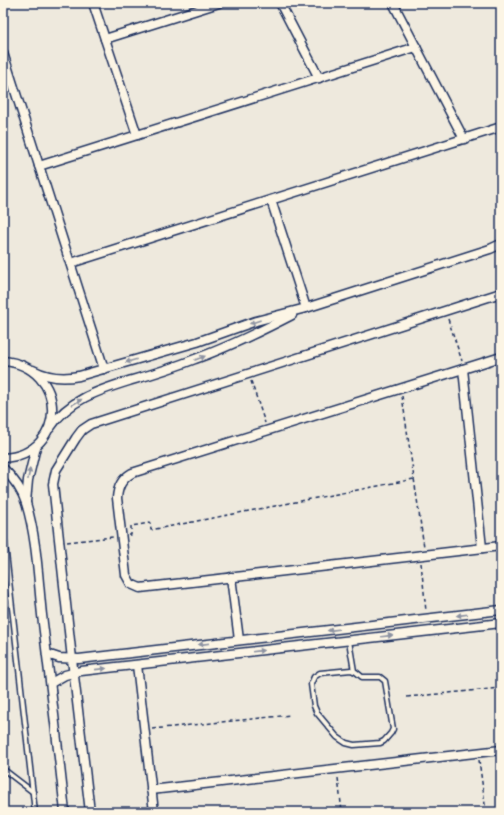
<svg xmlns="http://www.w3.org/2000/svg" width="504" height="815" font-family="Mali,sans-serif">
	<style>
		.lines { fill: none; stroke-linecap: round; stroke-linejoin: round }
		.service-casing { stroke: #1b2f5e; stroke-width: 7 }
		.minor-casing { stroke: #1b2f5e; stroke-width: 11 }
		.path { stroke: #1b2f5e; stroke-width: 1.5; stroke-dasharray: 4 3; stroke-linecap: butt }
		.service { stroke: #fcf5e5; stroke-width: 4 }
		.minor { stroke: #fcf5e5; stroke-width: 8 }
		.oneway { fill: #8c92a2 }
	</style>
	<rect width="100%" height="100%" fill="#eee9dd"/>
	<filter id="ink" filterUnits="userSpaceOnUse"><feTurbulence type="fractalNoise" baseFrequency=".025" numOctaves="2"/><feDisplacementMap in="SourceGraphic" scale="8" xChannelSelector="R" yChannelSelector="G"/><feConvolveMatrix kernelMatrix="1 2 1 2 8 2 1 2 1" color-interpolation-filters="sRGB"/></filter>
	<g filter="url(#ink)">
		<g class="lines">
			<defs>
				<g id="service">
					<path d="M3,527L35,812"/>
					<path d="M349,641L354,671"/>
					<path d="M351,670L356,672L362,677H380L385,681L393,729L391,733L384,741L380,743L354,745L346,743L337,737L317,713L314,706L311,684L314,677L320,673Z"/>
					<path d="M3,769L33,792"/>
				</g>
				<g id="minor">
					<path d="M93,3L137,135"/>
					<path d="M280,3L319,78"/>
					<path d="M393,3L464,139"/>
					<path d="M105,39L219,3"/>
					<path d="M3,53L104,369"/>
					<path d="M39,166L416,47"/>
					<path d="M271,200L306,308"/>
					<path d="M71,263L501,127"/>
					<path d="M501,357L132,473C122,479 118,486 117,498L126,575L131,584L140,588L501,546"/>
					<path d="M3,361C68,366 69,454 3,458"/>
					<path d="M463,369L482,548"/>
					<path d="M33,370C48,378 63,379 79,376L197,342L256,321L306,308L490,249L501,244"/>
					<path d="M50,428C69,399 100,390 132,380C153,374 175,367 195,359C229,347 261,331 292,315"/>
					<path d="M3,468C12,477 22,490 26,503C37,539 38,578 42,615C50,681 58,746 65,812"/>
					<path d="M26,502L28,480L36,447"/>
					<path d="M231,577L239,640"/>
					<path d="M47,654L59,658L79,659L501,610"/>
					<path d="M137,665L154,812"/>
					<path d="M51,683L65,675L81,671L501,623"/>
					<path d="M151,790L501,750"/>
					<path d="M90,812L72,659L53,484L56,470L76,438L82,430L91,424L501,293"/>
				</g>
			</defs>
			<use href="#service" class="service-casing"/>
			<use href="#minor" class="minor-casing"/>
			<g class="path">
				<path d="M448,319L462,361"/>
				<path d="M251,381L265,423"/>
				<path d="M402,396L424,547"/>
				<path d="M129,535H131V526L150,523L151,530L414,479"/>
				<path d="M67,542L113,537"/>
				<path d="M421,563L426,611"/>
				<path d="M407,697L501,688"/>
				<path d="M152,729L291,715"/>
				<path d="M479,760L486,812"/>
				<path d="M338,778L342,812"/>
			</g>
			<use href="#service" class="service"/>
			<use href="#minor" class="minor"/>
		</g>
		<defs><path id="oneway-solid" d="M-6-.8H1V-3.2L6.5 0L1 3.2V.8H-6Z"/></defs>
		<g class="oneway">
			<use href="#oneway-solid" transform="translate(255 322) rotate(161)"/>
			<use href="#oneway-solid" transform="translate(200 358) rotate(-21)"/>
			<use href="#oneway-solid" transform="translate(131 361) rotate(164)"/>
			<use href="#oneway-solid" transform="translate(77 402) rotate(-31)"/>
			<use href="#oneway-solid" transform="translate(29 474) rotate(-79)"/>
			<use href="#oneway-solid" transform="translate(462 615) rotate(173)"/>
			<use href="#oneway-solid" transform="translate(333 630) rotate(173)"/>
			<use href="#oneway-solid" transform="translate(387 636) rotate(-7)"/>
			<use href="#oneway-solid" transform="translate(204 644) rotate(173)"/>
			<use href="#oneway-solid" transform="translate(258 651) rotate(-7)"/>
			<use href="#oneway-solid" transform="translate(101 669) rotate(-6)"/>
		</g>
	</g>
	<rect width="504" height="815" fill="none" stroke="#fcf5e5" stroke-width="16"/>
	<rect x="8" y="8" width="488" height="799" fill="none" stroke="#1b2f5e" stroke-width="1.5" filter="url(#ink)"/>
</svg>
